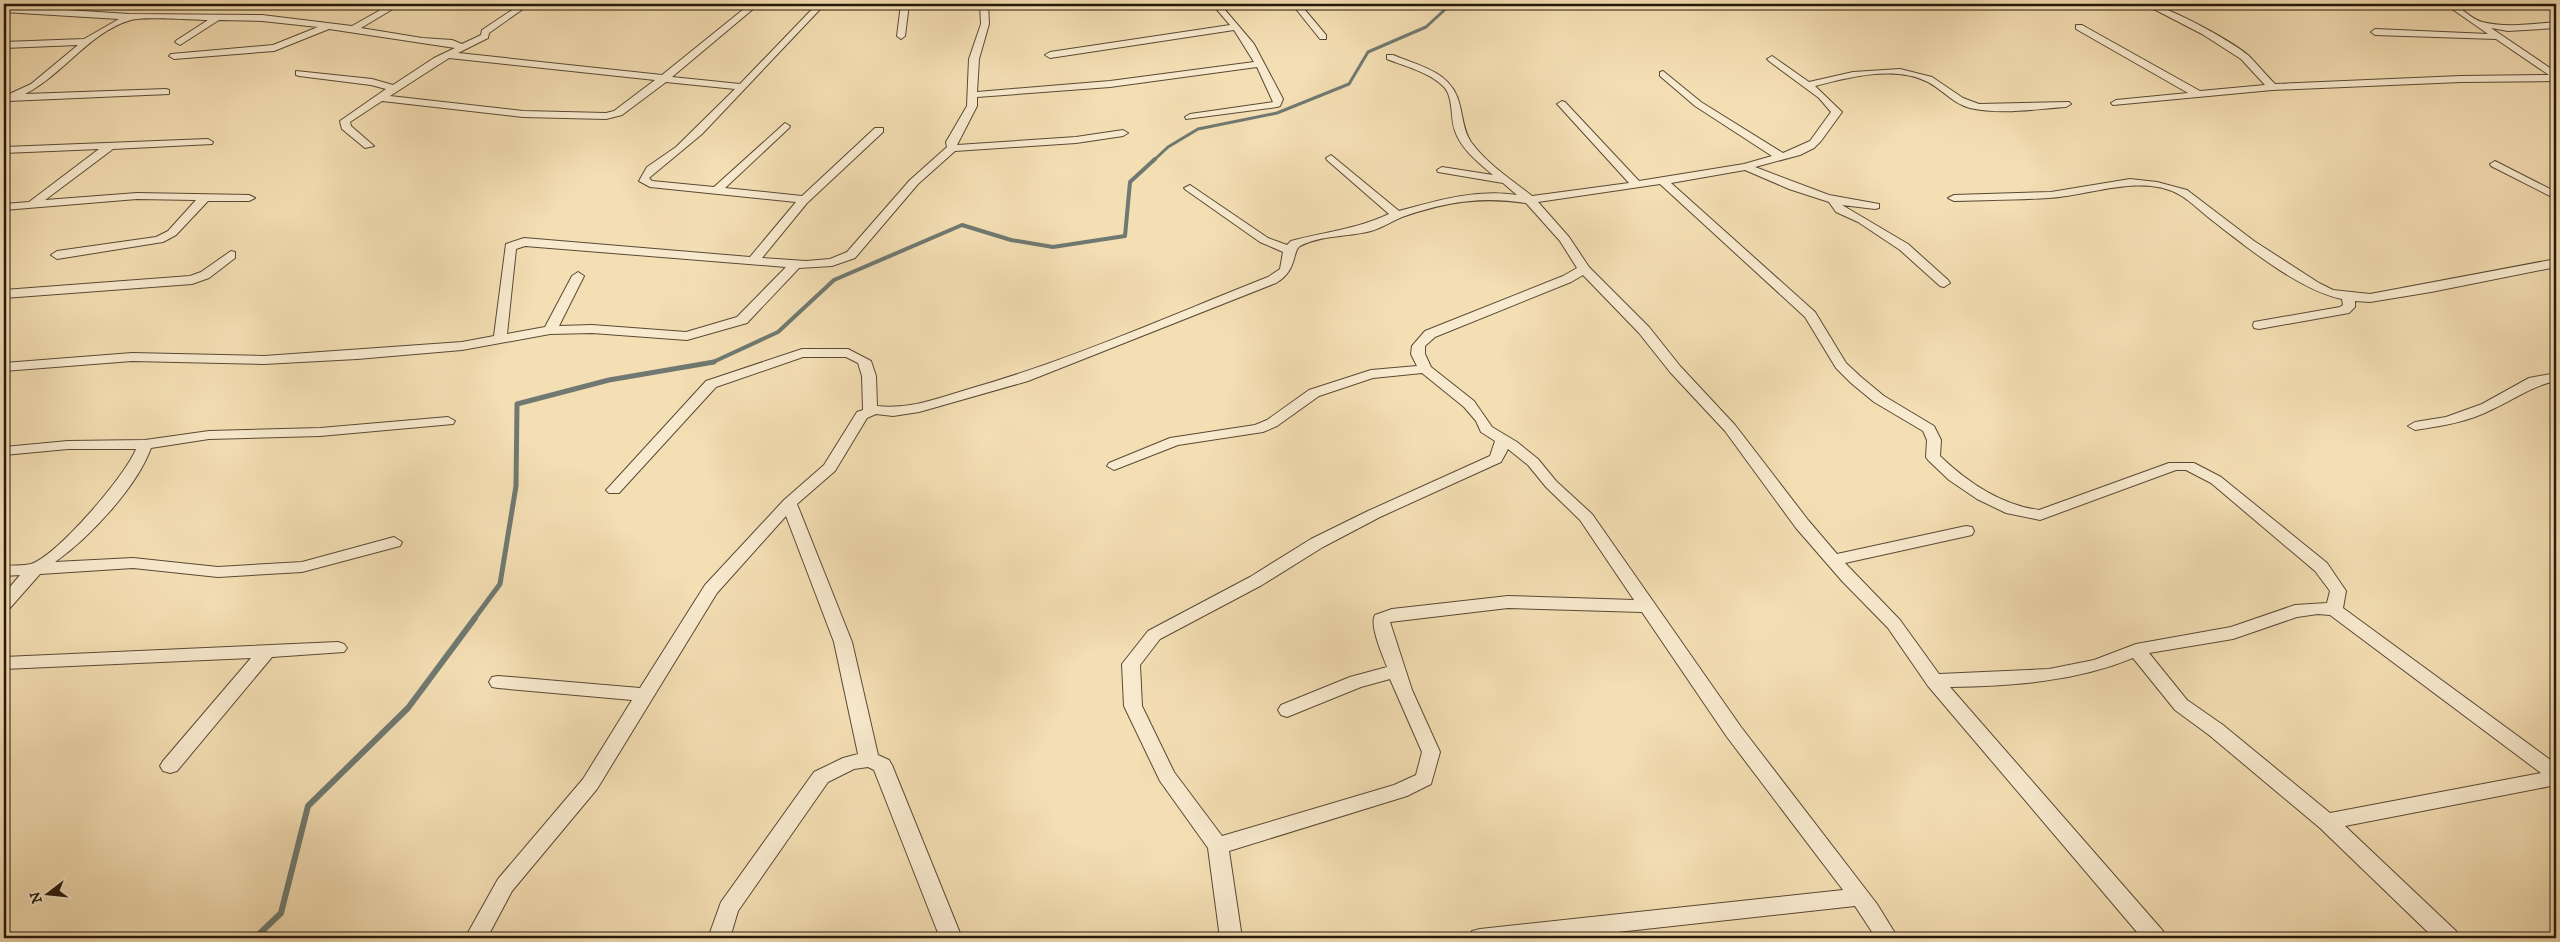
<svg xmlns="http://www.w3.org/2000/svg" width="2560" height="942" font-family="'IM FELL DW Pica',serif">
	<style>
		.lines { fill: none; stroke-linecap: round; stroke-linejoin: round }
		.stream-far3 { stroke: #6f7971; stroke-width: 3 }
		.stream-far2 { stroke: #6f7971; stroke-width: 4 }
		.stream-far1 { stroke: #6f7971; stroke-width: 5 }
		.stream { stroke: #6f7971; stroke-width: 6 }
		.minor-casing { stroke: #594a34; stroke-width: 2 }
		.minor { fill: #f8eace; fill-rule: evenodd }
	</style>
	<rect width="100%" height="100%" fill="#f4deb3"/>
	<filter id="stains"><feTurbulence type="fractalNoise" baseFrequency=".004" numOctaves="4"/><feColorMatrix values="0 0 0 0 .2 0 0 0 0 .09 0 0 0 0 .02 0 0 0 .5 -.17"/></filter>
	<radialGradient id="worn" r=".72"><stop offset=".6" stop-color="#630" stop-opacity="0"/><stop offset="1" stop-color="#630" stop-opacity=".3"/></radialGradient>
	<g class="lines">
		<path class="stream-far3" d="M1153,161L1168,147L1198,129L1277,113L1349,84L1368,52L1426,27L1451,4"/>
		<path class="stream-far2" d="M711,363L778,332L834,280L962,225L1011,240L1053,247L1125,236L1130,182L1155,159"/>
		<path class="stream-far1" d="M474,619L500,584L516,486L517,404L609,380L714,362"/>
		<path class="stream" d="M255,938L281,913L308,806L408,708L475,618"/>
		<defs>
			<g id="minor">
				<path d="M391,4H401L361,28L422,38L452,40L462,44L481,35L482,30L521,4H530L489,33L488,38L458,53L662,75L750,4H759L672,77L740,84L817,4H825L702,134L649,178L652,181L714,187L785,123L790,126L789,128L725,188L802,196L875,128H883V132L807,203L762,258L806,261L830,259L847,252L910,180L947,147L946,142L967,106L969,59L981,24L980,4H988L989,24L979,59L977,92L1110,81L1254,62L1234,30L1050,58L1045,55L1050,52L1230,25L1212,4H1220L1254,44L1283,99L1280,106L1277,107L1186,119L1185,117L1190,114L1273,102L1257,67L1110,87L977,97V106L957,145L1076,137L1123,130L1128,133L1123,136L1076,143L955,151L918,184L855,258L832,266L799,268L747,323L687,340L592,333L550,334L462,350L357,359L264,364L132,361L4,371V363L132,353L264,356L462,342L494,336L506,244L524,238L750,257L796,202L650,187L639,181L647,167L676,147L735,89L666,82L622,115L606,119L523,117L382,101L350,122L351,126L374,146L365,148L342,129L340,121L386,89L371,85L299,76L296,75V71L372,79L393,85L434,58L455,48L329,29L274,51L174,59L169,56L171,54L273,45L318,27L262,21L219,20L180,45L175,42L177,40L208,20C191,20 144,16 131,20C89,32 63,75 25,94L166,89L169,90V94L8,101L4,99L5,96L31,84L78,45L4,48V42L84,39L119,19L4,12V6L129,14L262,15L352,26ZM449,58L655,80L614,111L606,113L523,111L390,96ZM525,246L786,267L737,317L686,332L592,325L559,326L584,276L578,272L572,276L545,327L507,334L516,249Z"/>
				<path d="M901,4H909L905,36L901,39L897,36Z"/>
				<path d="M1292,4H1300L1326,35V39H1320Z"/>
				<path d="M1387,4H1395L1396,5L1392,8Z"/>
				<path d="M2144,4C2164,3 2231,41 2248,55C2257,64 2266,75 2275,84L2461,76L2549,75L2496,39L2375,35L2371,32L2375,29L2488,34L2445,4C2461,4 2468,18 2482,22C2506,28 2532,24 2556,22V28L2508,31L2491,28L2556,72V81L2461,82L2272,90L2113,105L2111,103L2116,100L2188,93L2076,29V25H2082L2200,91L2265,85L2241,59L2202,34Z"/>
				<path d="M1387,55H1393C1422,67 1453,72 1460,106C1463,119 1464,132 1471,142C1487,164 1512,180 1532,196L1629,183L1559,106L1557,104L1562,101L1565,102L1639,181L1744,164L1772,156L1695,106L1660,76V72L1663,71L1701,102L1783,153L1810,141L1831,112L1819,98L1769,61L1767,59L1772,56L1809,82L1853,72L1900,69L1932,77L1963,98L1979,104L2069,102L2071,104L2066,107C2035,109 2001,115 1970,108C1954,104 1943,90 1928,82C1895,65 1849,77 1815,86L1842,112L1821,141L1814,148L1800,155L1755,167L1829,195L1879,204V208L1875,209L1842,205L1908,244L1948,280L1950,283L1944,287L1940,286L1900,250L1858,222L1836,212L1829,202L1789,189L1745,170L1671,183L1815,312L1846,363L1861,377L1884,396L1934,426L1941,440L1940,456C1967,482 2001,505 2039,510L2169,463H2194L2221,477L2327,563L2346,591L2343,608L2556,764V785L2345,826L2456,931L2459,938H2434L2320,828L2209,735L2175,710L2133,658C2074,682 2012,686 1950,687L2163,931L2166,938H2142L1928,686L1888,628L1842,581L1796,528L1725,431L1670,372L1639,333L1583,275L1571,282L1435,337L1425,346V354L1431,367L1474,401L1492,427L1517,442L1538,459L1556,481L1592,514L1741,727L1877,904L1898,938H1876L1855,906L1563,938H1469L1472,931L1480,929L1843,890L1727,737L1642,612L1508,608L1390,622L1412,690L1440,752L1431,784L1407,796L1229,851L1242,938H1220L1208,848L1160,781L1124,706L1122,664L1148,631L1250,577L1311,539L1368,511L1490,456L1495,441L1481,432L1476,421L1464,407L1422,373L1373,378L1319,396L1277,426L1263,432L1178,445L1114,470L1107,466L1109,463L1170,438L1255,425L1267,420L1309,390L1371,370L1417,366L1411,354L1412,346L1425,331L1563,276L1577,268L1560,241L1526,203C1480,196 1446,202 1402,217C1392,221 1382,228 1371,231C1348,237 1321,235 1300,246C1292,251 1298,270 1276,283L1028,381L919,412L893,416L876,414L867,418L835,471L797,504L852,642L878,755L889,760L892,765L962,938H940L874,770L868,767L854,769L828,782L738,911L730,938H708L721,902L814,772L843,758L858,754L834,642L786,516L717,593L597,789L512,891L487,938H465L498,879L583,779L632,700L498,688L492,687L489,682L492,677L498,676L640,688L705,585L784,500L824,465L857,412L863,410L862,376L858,363L846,357H803L716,387L619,493H609L606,490L609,487L706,381L802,349H848L871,361L876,376L877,406C909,410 939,398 969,389C1071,360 1169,316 1268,277L1280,269L1283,252L1260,242L1186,190L1184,188L1190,185L1268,238L1287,245L1291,241C1324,232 1358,229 1389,214L1327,160L1326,158L1331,155L1399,211C1439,200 1476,189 1517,195L1503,183L1438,172L1437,170L1442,167L1493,175C1479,163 1461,149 1455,131C1450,118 1454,96 1443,86C1429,72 1404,66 1387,59ZM1660,184L1805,317L1836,368L1851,383L1874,402L1923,431L1927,440L1926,457L1928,460L1949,480L1977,499L2006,513L2040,520L2176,470H2186L2211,483L2315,571L2330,591L2327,603L2295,605L2231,627L2136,644L2094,660L2049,669L1939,674L1900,620L1845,563L1972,535L1974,531L1972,527L1966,526L1837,554L1808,520L1735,425L1680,366L1649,327L1589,267L1569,237L1538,202ZM1508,449L1528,465L1546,487L1580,520L1634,600L1508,596L1392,609L1375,615C1369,625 1383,656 1387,667L1350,677L1281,705L1278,710L1281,715L1287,717L1361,687L1390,679L1422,752L1416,775L1394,785L1222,836L1174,772L1142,706L1140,665L1160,639L1262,585L1323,547L1380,517L1501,462ZM2318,614L2330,615L2541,773L2330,813L2223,725L2187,700L2149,653L2233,639L2297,617Z"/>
				<path d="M208,139L213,142L212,144L113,149L45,200L137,193L249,195L255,198L249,201H208L176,235L163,242L57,259L51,255L57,251L156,237L168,231L196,200L137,199L4,210V204L29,202L99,149L4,153V147Z"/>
				<path d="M2495,161L2556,192V199L2491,166L2490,164Z"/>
				<path d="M2130,179L2157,182L2187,190L2254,241L2319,283L2333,290L2370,294L2556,259V267L2431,292L2370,302L2355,301V307L2349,313L2259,329L2254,328L2253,325L2254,322L2340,307L2343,305L2342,299C2299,290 2248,248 2213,221C2202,213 2192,202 2180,195C2143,173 2088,196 2049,198C2018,200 1986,200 1954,201L1948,198L1954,195L2051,192Z"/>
				<path d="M231,251L235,252V258L209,278L192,284L4,298V290L190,276L201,272Z"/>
				<path d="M2556,373V381C2532,386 2515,399 2493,409C2468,422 2442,426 2415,430L2408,426L2415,422L2446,417L2482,404L2529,378Z"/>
				<path d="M448,417L455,421L453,424L320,436L209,439L151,448C137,487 89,538 55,562L133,558L218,567L302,562L394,537L402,542L400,546L302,572L218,577L133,568L40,574L10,608L4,610V594L20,575L4,576V566C12,565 23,566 31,564C57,556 126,475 136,449H68L4,455V447L68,441L145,440L209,431L320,428Z"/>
				<path d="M338,642L344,644L347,648L344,652L272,657L177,771L170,773L163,771L160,766L163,761L251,658L4,669V657Z"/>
			</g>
		</defs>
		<use href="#minor" class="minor-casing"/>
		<use href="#minor" class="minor"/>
	</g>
	<rect width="2560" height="942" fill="none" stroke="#f4deb3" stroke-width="20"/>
	<rect x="5" y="5" width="2550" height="932" fill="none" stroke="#251809" stroke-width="2.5"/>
	<rect x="10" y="10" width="2540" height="922" fill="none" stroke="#251809"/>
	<g transform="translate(48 894) rotate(254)" stroke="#f8eace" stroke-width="4" paint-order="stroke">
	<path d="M0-4L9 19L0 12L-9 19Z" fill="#251809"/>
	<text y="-8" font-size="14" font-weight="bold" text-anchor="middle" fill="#251809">N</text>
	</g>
	<rect width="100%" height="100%" filter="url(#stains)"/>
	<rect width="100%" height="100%" fill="url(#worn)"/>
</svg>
